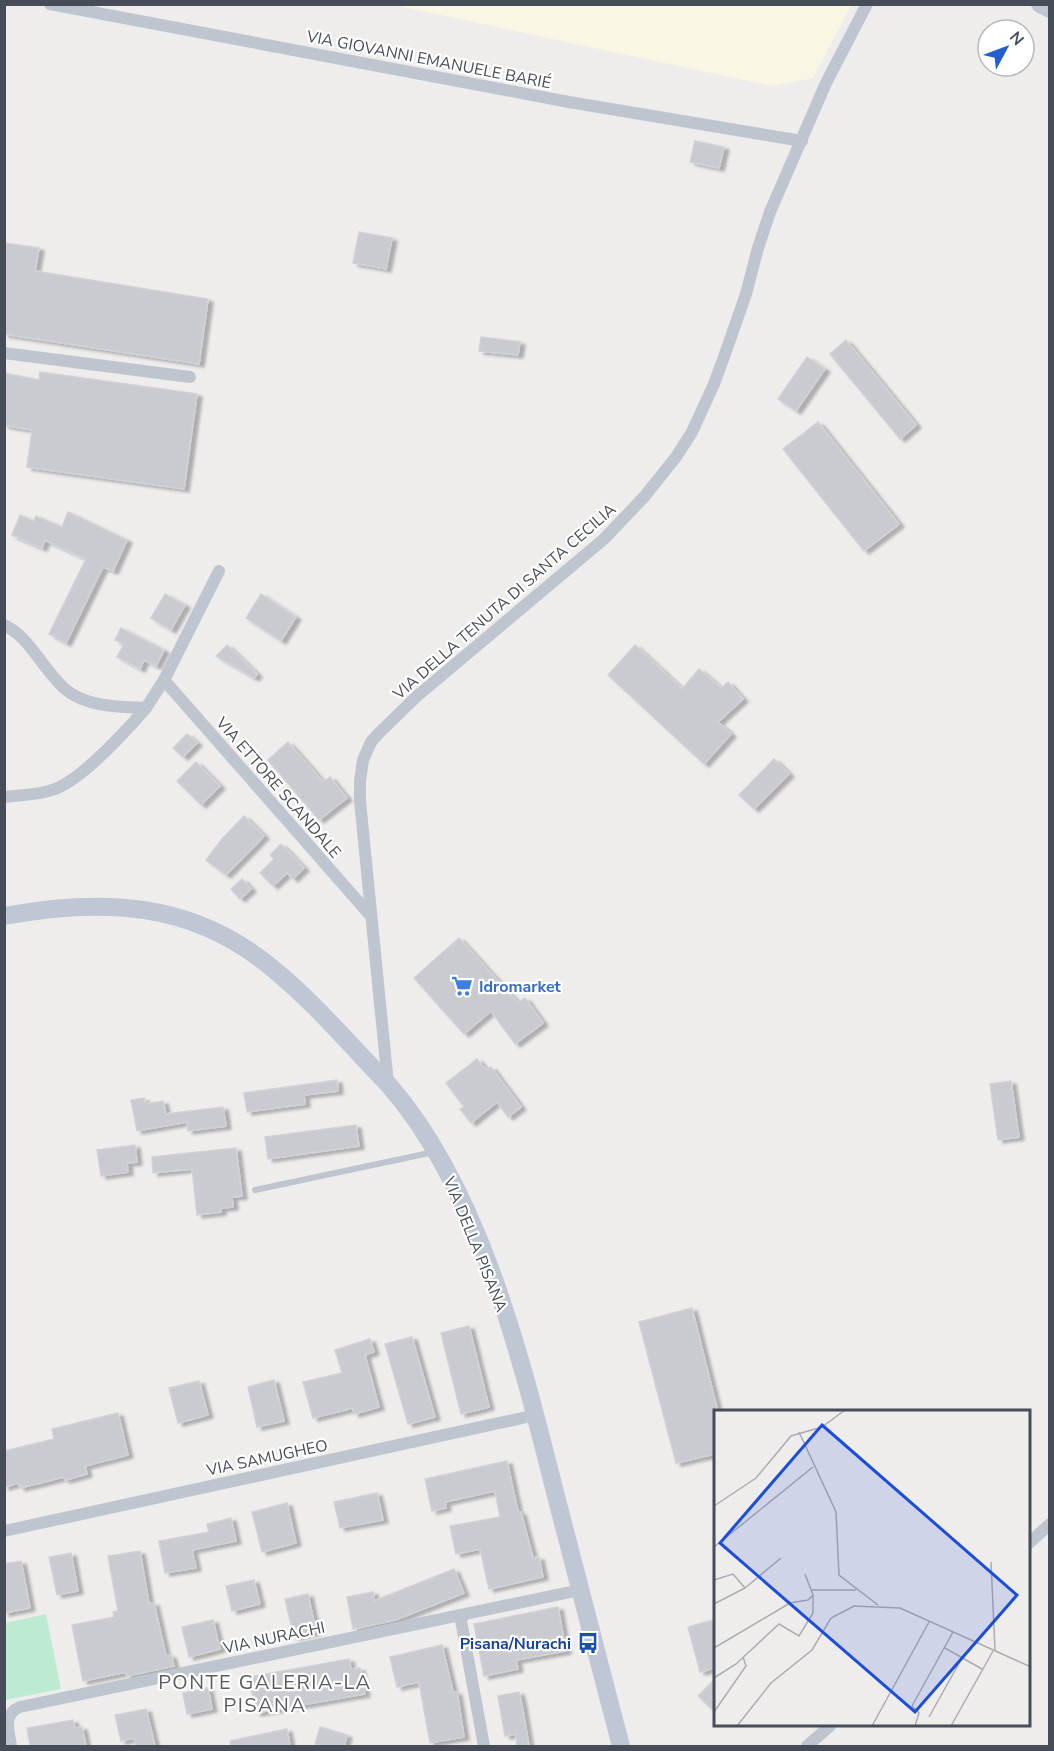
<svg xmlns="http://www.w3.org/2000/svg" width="1054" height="1751" font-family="'Nunito Sans',sans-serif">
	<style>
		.commercial { fill: #faf6e5 }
		.green { fill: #bcebd2 }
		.building { fill: #cacad1; stroke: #d0d2d7; stroke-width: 1.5; filter: url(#shadow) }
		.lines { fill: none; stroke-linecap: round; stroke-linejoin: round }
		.lane { stroke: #bec5ce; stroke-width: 6 }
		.street { stroke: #bec5ce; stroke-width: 12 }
		.secondary { stroke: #bfc7d4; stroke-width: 18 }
		.labels { text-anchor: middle; stroke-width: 4.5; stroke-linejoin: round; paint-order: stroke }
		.street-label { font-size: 16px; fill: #464d58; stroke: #fff }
		.shop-label { font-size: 16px; font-weight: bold; fill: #366cbe; stroke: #fff; text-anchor: start }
		.transit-label { font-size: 16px; font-weight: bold; fill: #164399; stroke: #fff; text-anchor: end }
		.quarter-label { font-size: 20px; letter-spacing: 1.5px; fill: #595c60; stroke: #fff }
		.inset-road { fill: none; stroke: #abacb1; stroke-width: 1.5 }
		.view { fill: #1d4ed8; fill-opacity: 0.15; stroke: #1d4ed8; stroke-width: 3 }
		.inset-edge { fill: none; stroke: #464d58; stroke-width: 3 }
	</style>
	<defs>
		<filter id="shadow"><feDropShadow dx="5" dy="3" stdDeviation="1.5" flood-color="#0004"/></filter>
	</defs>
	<rect width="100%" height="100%" fill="#efecec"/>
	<path class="commercial" d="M394,5H851L813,78L772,86Z"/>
	<path class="green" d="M46,1614L61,1689L5,1700V1623Z"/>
	<g class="building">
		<path d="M695,141L724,147L719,168L690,162Z"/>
		<path d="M359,232L392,238L386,269L353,263Z"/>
		<path d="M4,243L39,248L35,271L208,299L199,364L4,334Z"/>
		<path d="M481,337L520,342L518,355L479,351Z"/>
		<path d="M846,340L916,425L900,439L830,354Z"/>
		<path d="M807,357L825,369L796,411L778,399Z"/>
		<path d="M40,372L197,394L184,489L27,467L32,430L4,425V373L39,380Z"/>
		<path d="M818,422L899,524L864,551L783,449Z"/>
		<path d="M68,512L127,540L113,571L103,567L66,643L49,634L86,559L45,540L42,548L12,535L20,515L34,521L36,516L62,527Z"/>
		<path d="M165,594L185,605L171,630L151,618Z"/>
		<path d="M261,594L296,617L281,641L246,618Z"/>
		<path d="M121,628L164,650L156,666L144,660L140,669L117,657L124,644L115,640Z"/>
		<path d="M227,645L257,674L254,678L216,656Z"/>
		<path d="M635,645L682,689L699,669L721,688L728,682L743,699L718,722L731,734L704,764L608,675Z"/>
		<path d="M187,734L197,743L183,757L173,748Z"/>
		<path d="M288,742L323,782L330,777L347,798L319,820L268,760Z"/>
		<path d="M774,759L789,774L754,809L739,795Z"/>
		<path d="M196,762L220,786L201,805L177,781Z"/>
		<path d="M244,816L264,836L226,875L206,860L221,840Z"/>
		<path d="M281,844L304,868L293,879L287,873L273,886L260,873L274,859L270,855Z"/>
		<path d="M242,879L251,889L240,899L231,889Z"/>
		<path d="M459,938L518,1003L525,998L543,1023L515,1044L491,1011L464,1034L414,978Z"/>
		<path d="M477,1059L486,1070L491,1067L521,1107L508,1117L497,1102L471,1123L460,1109L464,1107L446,1083Z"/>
		<path d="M337,1080L338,1091L304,1095L305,1104L247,1112L244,1093Z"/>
		<path d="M1011,1081L1019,1137L998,1140L990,1084Z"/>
		<path d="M144,1098L145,1104L163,1101L166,1114L223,1107L226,1126L188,1131L187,1122L137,1131L131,1100Z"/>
		<path d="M356,1125L359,1146L268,1159L265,1137Z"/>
		<path d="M135,1145L137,1162L127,1163L128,1172L101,1176L97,1150Z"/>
		<path d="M236,1148L242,1196L232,1197L233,1207L221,1208V1212L197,1215L192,1169L153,1173L152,1157Z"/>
		<path d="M692,1308L718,1412H715V1454L676,1463L639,1322Z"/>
		<path d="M469,1326L489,1407L461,1414L441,1333Z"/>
		<path d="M412,1337L435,1417L408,1424L385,1344Z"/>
		<path d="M370,1339L374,1352L365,1355L379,1407L354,1414L353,1408L313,1418L303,1382L342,1373L335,1350Z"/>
		<path d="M274,1380L284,1421L257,1427L248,1387Z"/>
		<path d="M199,1381L208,1415L178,1423L169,1388Z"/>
		<path d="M118,1413L128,1455L85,1466L87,1474L65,1480L64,1477L20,1488L19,1483L4,1487V1451L54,1439L52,1429Z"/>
		<path d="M507,1461L518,1512H521L533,1558L539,1557L543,1577L489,1589L480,1549L456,1554L450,1526L500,1517L495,1491L445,1502L446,1508L432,1511L425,1479Z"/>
		<path d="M377,1493L383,1520L340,1528L334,1502Z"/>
		<path d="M287,1503L296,1543L262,1552L252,1512Z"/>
		<path d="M231,1518L236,1541L192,1550L196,1568L165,1573L159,1541L209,1532L207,1524Z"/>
		<path d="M140,1551L149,1604L154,1603L166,1656L171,1655L174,1666L127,1676L126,1672L83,1681L72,1625L114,1617L113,1612L118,1611L108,1556Z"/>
		<path d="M71,1553L78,1591L57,1595L49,1557Z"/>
		<path d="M21,1561L30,1608L4,1613V1564Z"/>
		<path d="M454,1569L464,1593L395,1620L353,1629L347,1597L373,1592L374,1601Z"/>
		<path d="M254,1580L260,1604L232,1611L226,1586Z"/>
		<path d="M308,1594L316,1632L294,1637L285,1599Z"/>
		<path d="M558,1607L566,1651L516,1660L518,1669L484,1676L474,1624Z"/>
		<path d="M213,1620L220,1649L189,1657L182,1627Z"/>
		<path d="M713,1620L715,1628V1668L700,1672L688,1627Z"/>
		<path d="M442,1645L453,1692H457L464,1737L430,1743L419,1682L397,1687L390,1657Z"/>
		<path d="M349,1659L351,1669L360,1668L365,1694L256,1713L249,1677Z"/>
		<path d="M715,1679V1712L698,1696Z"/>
		<path d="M208,1688L212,1709L187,1714L183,1693Z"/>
		<path d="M519,1692L522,1705L529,1746H517L516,1734L505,1736L498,1696Z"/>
		<path d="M146,1709L155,1746H136L134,1738L121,1741L115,1715Z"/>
		<path d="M73,1720L75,1728L82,1727L86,1746H30L27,1728Z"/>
		<path d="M320,1727L347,1735L344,1746H323L315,1744Z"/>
		<path d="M287,1729L290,1746H231L230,1741Z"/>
	</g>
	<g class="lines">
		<path class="lane" d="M255,1190L434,1152"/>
		<g class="street">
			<path d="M50,4L569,102L802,141"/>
			<path d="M4,353L190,377"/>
			<path d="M4,625C19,632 28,644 38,657C46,668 55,680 65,689C86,707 119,707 146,708L164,680L219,571"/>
			<path d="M164,680L370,915"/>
			<path d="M4,797C21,795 40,795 55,789C82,779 126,731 146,708"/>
			<path d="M388,1084L360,801V781L363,760L371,742L378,734L416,697L604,539L644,497L676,457L692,432L714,384L725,354L746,294L758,248L770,212L826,83L867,4"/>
			<path d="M4,1531L536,1415"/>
			<path d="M1028,1544L1050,1524"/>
			<path d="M460,1615L484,1746"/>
			<path d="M11,1746C9,1732 2,1714 20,1707L580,1590"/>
			<path d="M807,1746L830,1726"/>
		</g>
		<g class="secondary">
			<path d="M1040,4L1050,9"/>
			<path d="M4,916C102,898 192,901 272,968C314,1002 350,1045 388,1084C481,1190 522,1362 556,1496C578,1580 599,1663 621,1746"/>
		</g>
	</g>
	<defs>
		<symbol id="supermarket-bare" viewBox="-9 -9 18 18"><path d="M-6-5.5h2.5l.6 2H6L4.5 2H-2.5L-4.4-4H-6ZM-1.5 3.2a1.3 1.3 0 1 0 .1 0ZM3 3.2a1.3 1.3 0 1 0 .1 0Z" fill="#3f7fe0" stroke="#fff" stroke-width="2.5" paint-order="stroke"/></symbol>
		<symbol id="bus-bare" viewBox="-9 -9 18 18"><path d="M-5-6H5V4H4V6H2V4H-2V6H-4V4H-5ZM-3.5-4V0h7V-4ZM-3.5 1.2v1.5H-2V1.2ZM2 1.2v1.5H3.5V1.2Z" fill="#1a4fb4" stroke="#fff" stroke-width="2.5" paint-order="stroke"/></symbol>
	</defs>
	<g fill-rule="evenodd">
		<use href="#supermarket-bare" x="447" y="971" width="30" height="30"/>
		<use href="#bus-bare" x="573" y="1628" width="30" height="30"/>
	</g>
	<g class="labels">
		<g class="street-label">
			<text transform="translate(429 59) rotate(11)" y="6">VIA GIOVANNI EMANUELE BARIÉ</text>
			<text transform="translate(504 601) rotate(-41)" y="6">VIA DELLA TENUTA DI SANTA CECILIA</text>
			<text transform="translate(279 787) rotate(49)" y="6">VIA ETTORE SCANDALE</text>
			<text transform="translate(476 1244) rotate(68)" y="6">VIA DELLA PISANA</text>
			<text transform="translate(267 1457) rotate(-12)" y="6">VIA SAMUGHEO</text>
			<text transform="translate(274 1637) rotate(-12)" y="6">VIA NURACHI</text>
		</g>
		<g class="shop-label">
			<text x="479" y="992">Idromarket</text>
		</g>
		<g class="transit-label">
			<text x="571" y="1649">Pisana/Nurachi</text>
		</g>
		<g class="quarter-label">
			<text x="265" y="1689">PONTE GALERIA-LA<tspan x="265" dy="23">PISANA</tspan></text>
		</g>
	</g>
	<g transform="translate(714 1410)">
		<rect width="316" height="316" fill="#efecec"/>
		<path class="inset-road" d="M85,22L122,102L125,165L164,195M0,96L42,68L77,26L108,17L131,0M0,137L99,57M277,152L281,240M0,170L19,164L31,178L0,194M31,178L67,148M98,180H142M0,238L76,193L94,190L99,185L91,164M231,238L268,259M0,268L22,254L65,214L85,226L99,203V185M0,302L32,256L29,247M215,307L248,248M23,316L57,273L98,240L117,208L140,196L186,198L317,257M158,316L215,212M201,316L205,303L198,296L239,222M237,316L279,241"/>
		<path class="view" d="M108,15L303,185L201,302L6,133Z"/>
		<rect width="316" height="316" class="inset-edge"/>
	</g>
	<rect width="1054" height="1751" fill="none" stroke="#464d58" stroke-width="12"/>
	<g transform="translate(1006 48) rotate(49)"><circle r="28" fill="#ffffff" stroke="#b5b8bc" stroke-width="1.5"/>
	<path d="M0-4.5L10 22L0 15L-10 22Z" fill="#245fd0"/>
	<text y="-9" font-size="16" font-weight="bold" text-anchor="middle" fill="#464d58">N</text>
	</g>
</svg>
